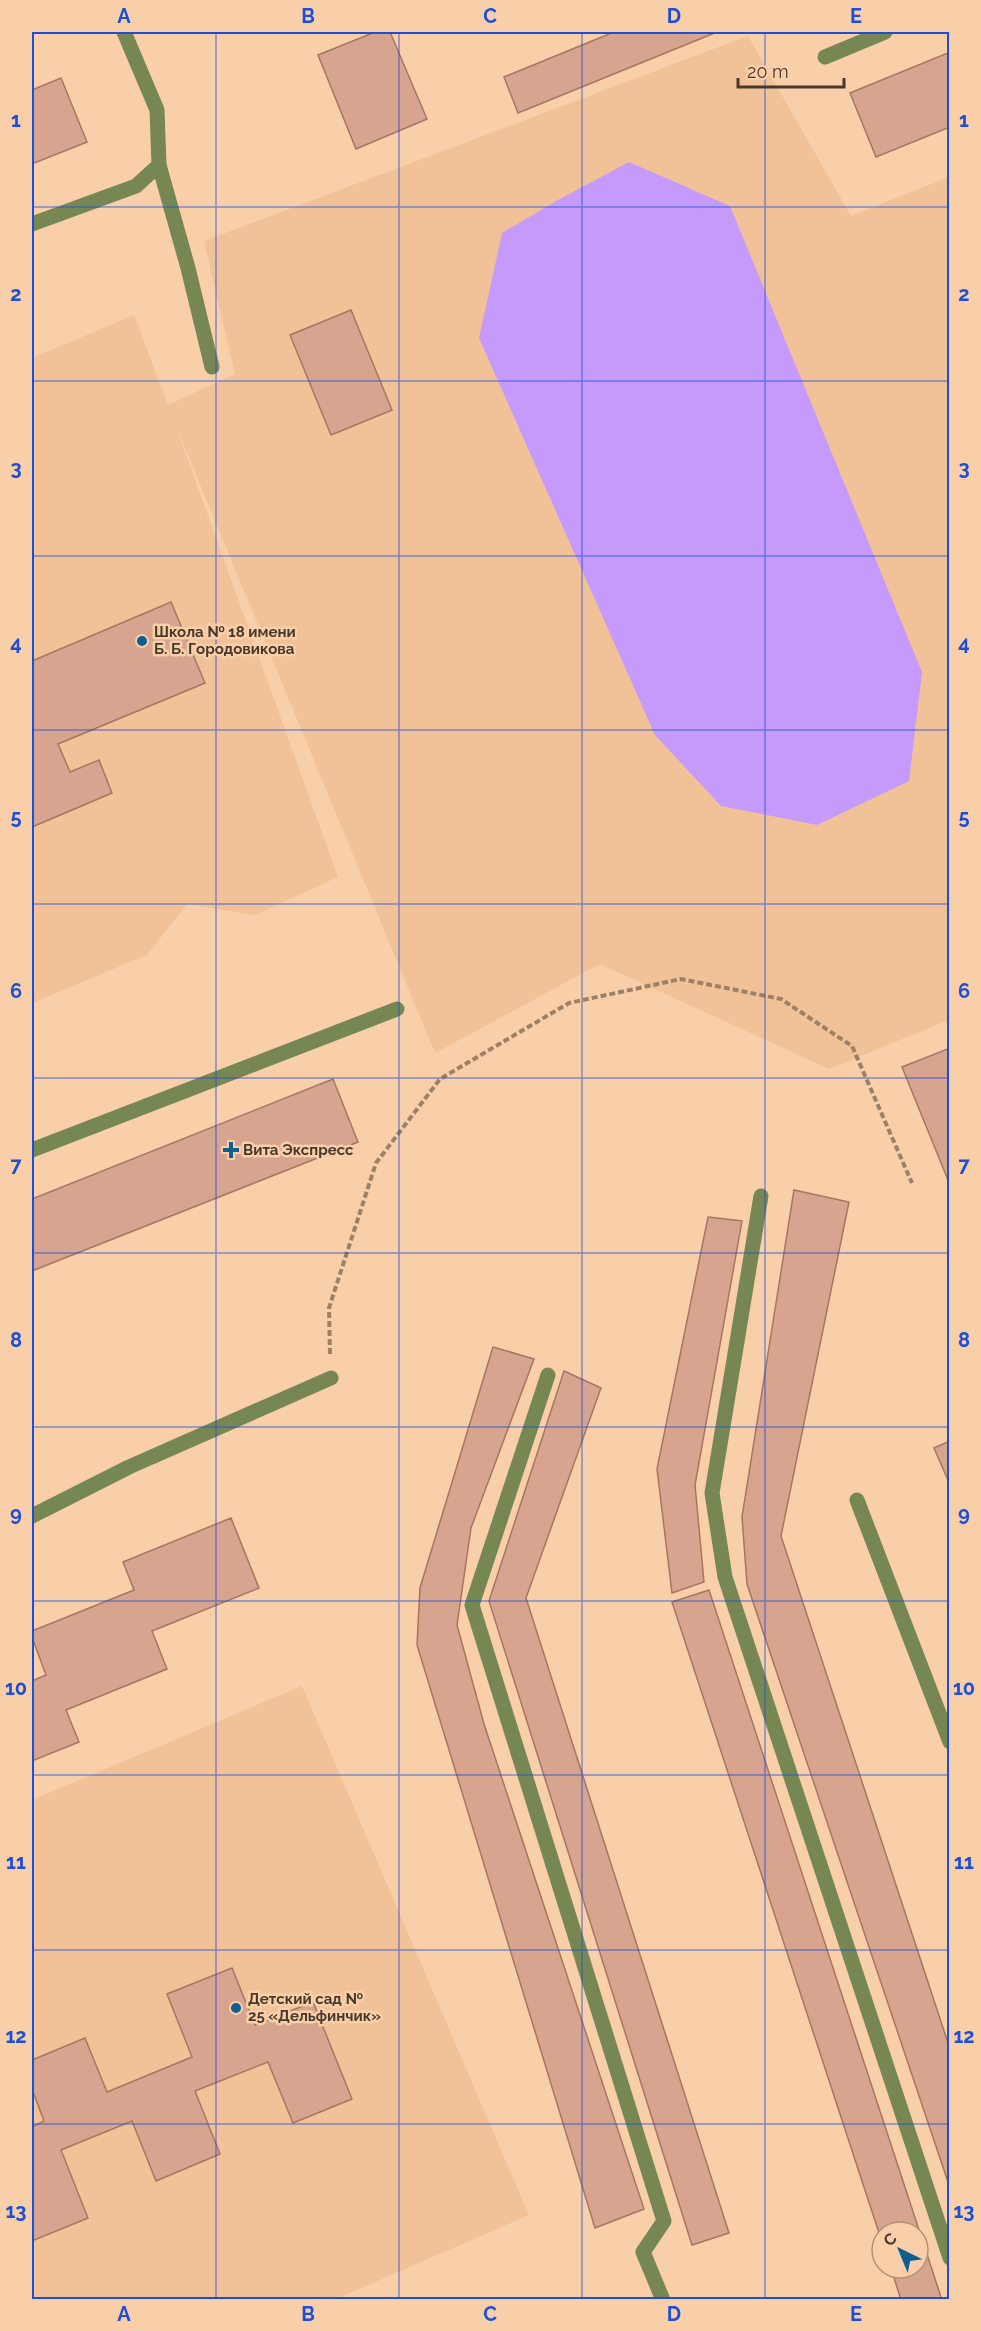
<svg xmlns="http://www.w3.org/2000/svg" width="981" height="2331" font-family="Raleway,sans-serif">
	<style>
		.built { fill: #f1c297 }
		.green { fill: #c69afb }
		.building { fill: #d7a48f; stroke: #a67661; stroke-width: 1.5 }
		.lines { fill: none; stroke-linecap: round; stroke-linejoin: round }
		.path { stroke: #9d8167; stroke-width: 4; stroke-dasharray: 6 3; stroke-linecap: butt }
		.minor { stroke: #768754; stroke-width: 15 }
		.grid { fill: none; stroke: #1d4ed8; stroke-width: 1.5; stroke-opacity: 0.55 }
		.poi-dot { fill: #0f5e90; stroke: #f8cfa9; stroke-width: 2 }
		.labels { text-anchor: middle; stroke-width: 5; stroke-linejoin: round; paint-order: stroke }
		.poi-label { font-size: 15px; font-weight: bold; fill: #4a392a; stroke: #f8cfa9; text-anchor: start }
		.neatline { fill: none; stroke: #1d4ed8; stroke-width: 2 }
		.grid-label { font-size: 20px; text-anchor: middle; font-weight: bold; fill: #1d4ed8 }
	</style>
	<rect width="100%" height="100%" fill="#f8cfa9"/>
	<g class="built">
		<path d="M748,36L851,216L949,177V1020L829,1069L600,964L435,1053L175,424L338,877L255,915L187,904L147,955L32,1003V358L134,315L168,405L235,374L204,241Z"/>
		<path d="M302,1686L529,2215L336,2299L32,2300V1800Z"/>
	</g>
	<path class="green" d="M629,162L730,206L922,672L909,781L817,825L721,806L655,735L479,338L502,233L556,201Z"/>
	<g class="building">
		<path d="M375,32H390L427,119L356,149L318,55Z"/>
		<path d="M614,32H717L518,113L504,77Z"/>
		<path d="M950,52V127L876,157L850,93Z"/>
		<path d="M61,78L87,142L32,164V90Z"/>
		<path d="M351,310L392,410L331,435L290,335Z"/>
		<path d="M171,602L205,683L58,744L70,772L99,760L112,793L32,827V661Z"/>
		<path d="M950,1048V1185L902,1067Z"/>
		<path d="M333,1079L358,1142L32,1271V1199Z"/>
		<path d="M794,1190L849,1202L781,1536L950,2049V2188L747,1584L742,1517Z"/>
		<path d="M708,1217L742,1221L695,1485L704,1582L672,1593L657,1469Z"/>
		<path d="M493,1347L534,1359L471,1528L457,1625L484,1724L644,2209L595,2228L417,1645L420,1588Z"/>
		<path d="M564,1371L601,1388L526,1598L729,2233L692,2245L489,1601Z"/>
		<path d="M950,1441V1485L934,1448Z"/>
		<path d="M231,1518L259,1588L152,1631L167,1669L66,1710L79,1742L32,1761V1681L46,1675L32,1637V1631L134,1590L123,1562Z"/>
		<path d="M709,1590L942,2300H901L891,2268H918V2232H882V2242L672,1602Z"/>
		<path d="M232,1968L255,2025L313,2002L352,2099L293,2123L268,2062L195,2091L220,2154L156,2181L132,2121L61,2150L88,2218L32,2241V2127L44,2121L32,2089V2060L85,2038L107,2092L192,2057L167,1994Z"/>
	</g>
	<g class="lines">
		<path class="path" d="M330,1354L329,1308L376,1163L440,1079L569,1003L681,979L781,999L852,1046L912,1183"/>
		<g class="minor">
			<path d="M825,57L885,32"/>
			<path d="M159,165L188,268L212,367"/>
			<path d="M32,224L136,186L159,165L157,110L124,32"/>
			<path d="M32,1150L397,1009"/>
			<path d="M761,1196L712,1493L725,1577L950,2258"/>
			<path d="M548,1375L472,1605L664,2221L643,2252L663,2300"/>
			<path d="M857,1500L950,1742"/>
			<path d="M32,1516L129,1467L331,1378"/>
		</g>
	</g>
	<path class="grid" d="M216,32V2300M399,32V2300M582,32V2300M765,32V2300M32,207H950M32,381H950M32,556H950M32,730H950M32,904H950M32,1078H950M32,1253H950M32,1427H950M32,1601H950M32,1775H950M32,1950H950M32,2124H950"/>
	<g class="poi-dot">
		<circle cx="142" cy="641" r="6"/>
		<path d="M228 1141h6v6h6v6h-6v6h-6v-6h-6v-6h6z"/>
		<circle cx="236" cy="2008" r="6"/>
	</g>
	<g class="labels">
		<g class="poi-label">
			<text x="154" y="637">Школа № 18 имени<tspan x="154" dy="17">Б. Б. Городовикова</tspan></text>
			<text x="243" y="1155">Вита Экспресс</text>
			<text x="248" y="2004">Детский сад №<tspan x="248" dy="17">25 «Дельфинчик»</tspan></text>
		</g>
	</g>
	<rect width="981" height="2331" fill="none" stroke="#f8cfa9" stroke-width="66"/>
	<g transform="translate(900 2250) rotate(317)"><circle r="28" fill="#f8cfa9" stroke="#b29376" stroke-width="1.5"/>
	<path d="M0-4.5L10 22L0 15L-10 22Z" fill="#0f5e90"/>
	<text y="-9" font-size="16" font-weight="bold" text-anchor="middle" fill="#4a392a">С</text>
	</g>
	<path d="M738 78v9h106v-9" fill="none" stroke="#4a392a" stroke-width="3"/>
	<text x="747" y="78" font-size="18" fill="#4a392a" stroke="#f8cfa9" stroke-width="4.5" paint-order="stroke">20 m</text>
	<rect x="33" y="33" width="915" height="2265" class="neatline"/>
	<g class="grid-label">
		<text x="124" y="23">A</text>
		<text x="308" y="23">B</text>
		<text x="490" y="23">C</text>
		<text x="674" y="23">D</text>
		<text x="856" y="23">E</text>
		<text x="16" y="127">1</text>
		<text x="964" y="127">1</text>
		<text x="16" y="301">2</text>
		<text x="964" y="301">2</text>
		<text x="16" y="475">3</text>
		<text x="964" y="475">3</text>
		<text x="16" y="650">4</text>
		<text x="964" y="650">4</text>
		<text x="16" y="824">5</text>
		<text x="964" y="824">5</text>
		<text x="16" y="998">6</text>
		<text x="964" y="998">6</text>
		<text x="16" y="1172">7</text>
		<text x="964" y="1172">7</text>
		<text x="16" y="1347">8</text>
		<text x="964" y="1347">8</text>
		<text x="16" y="1521">9</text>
		<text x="964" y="1521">9</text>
		<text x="16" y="1695">10</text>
		<text x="964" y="1695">10</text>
		<text x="16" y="1869">11</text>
		<text x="964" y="1869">11</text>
		<text x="16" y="2043">12</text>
		<text x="964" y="2043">12</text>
		<text x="16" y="2218">13</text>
		<text x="964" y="2218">13</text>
		<text x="124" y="2321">A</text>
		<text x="308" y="2321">B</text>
		<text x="490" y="2321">C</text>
		<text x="674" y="2321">D</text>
		<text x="856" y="2321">E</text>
	</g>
</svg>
